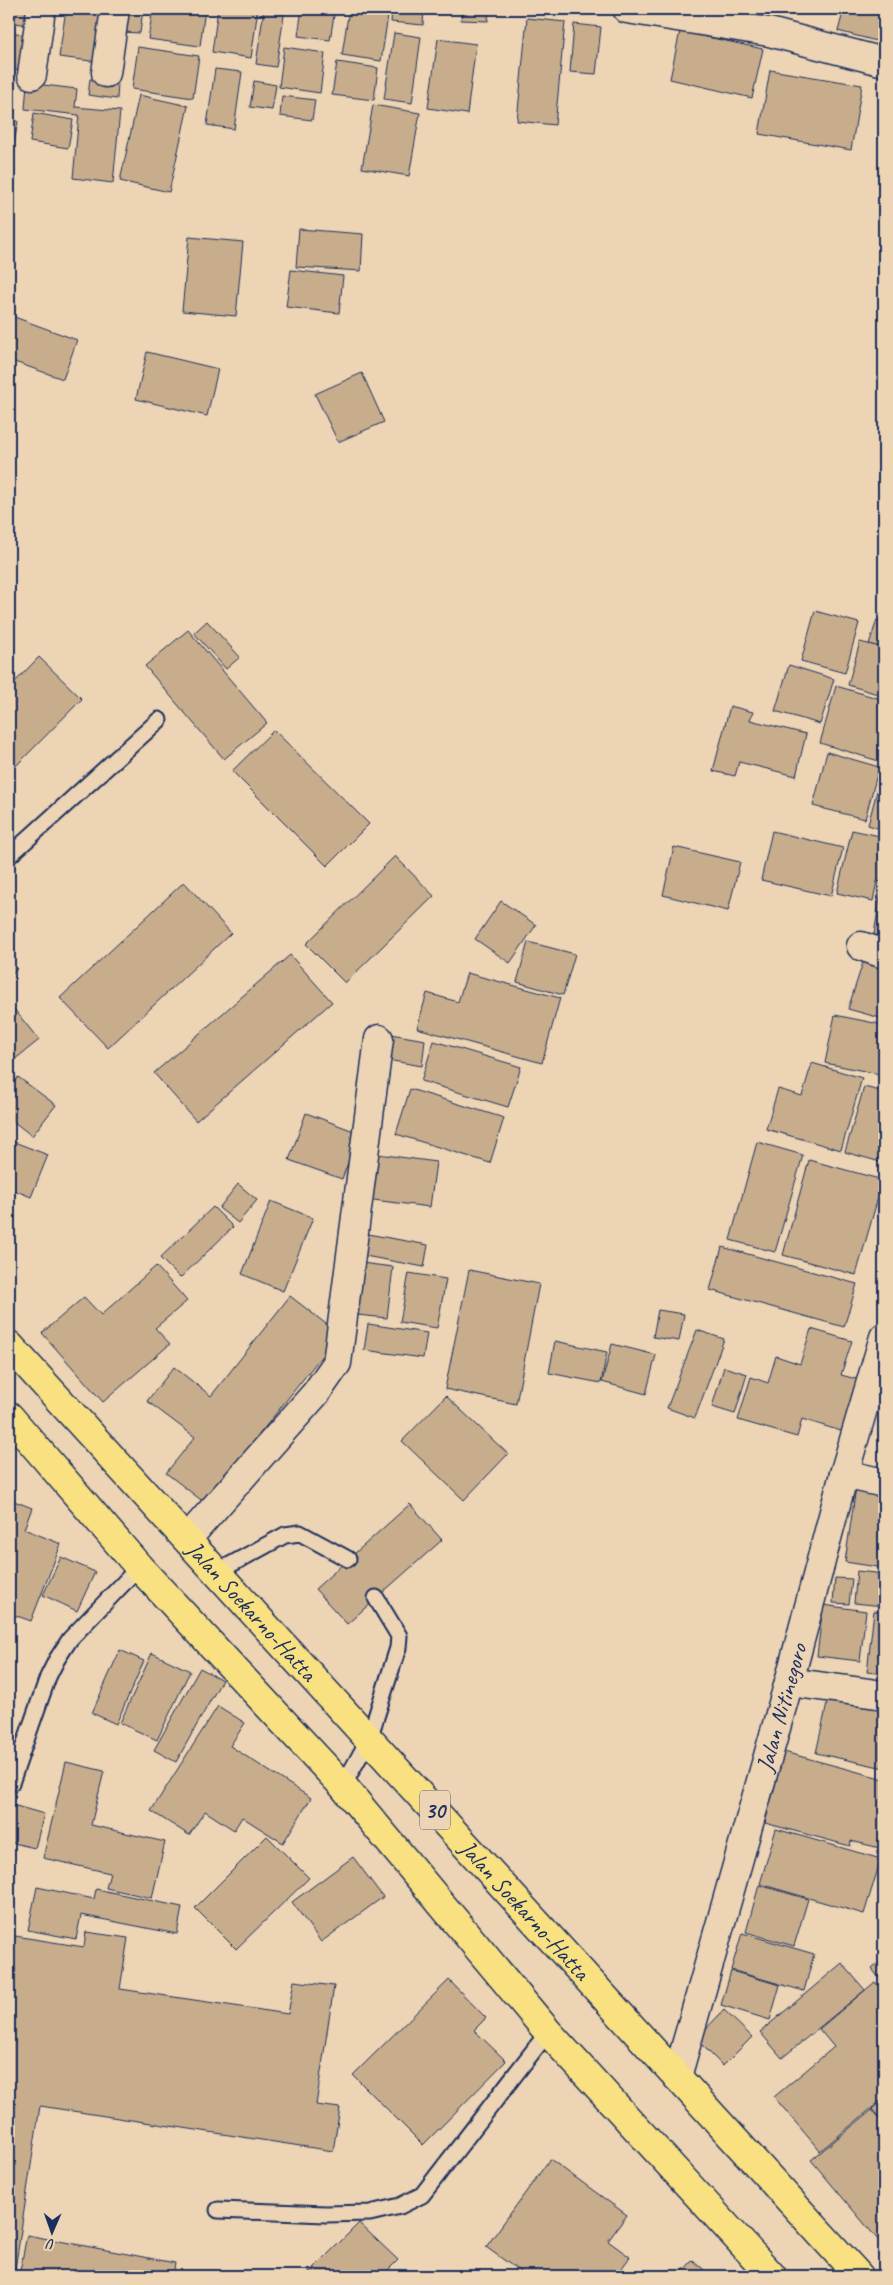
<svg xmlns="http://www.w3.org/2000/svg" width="893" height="2285" font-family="Caveat,sans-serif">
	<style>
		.building { fill: #c8ad8c; stroke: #1b2f5e }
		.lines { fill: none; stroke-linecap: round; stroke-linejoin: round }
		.service-casing { stroke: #1b2f5e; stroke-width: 19 }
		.minor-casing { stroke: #1b2f5e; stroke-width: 31 }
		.trunk-casing { stroke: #1b2f5e; stroke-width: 31 }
		.service { stroke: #ecd4b4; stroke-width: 15 }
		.minor { stroke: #ecd4b4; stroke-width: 28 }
		.trunk { stroke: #f9e181; stroke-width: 28 }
		.labels { text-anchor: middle; stroke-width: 4.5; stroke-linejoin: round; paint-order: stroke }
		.shield { fill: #ecd4b4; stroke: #5a6078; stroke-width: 1 }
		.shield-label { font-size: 22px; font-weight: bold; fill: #1b2f5e }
		.street-label { font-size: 24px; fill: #1b2f5e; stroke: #ecd4b4 }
	</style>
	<rect width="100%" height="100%" fill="#ecd4b4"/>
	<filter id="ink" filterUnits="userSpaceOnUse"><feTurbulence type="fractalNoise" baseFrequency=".02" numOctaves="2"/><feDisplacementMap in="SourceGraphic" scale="10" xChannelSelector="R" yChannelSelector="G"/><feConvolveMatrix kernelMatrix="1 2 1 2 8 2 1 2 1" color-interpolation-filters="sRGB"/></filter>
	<g filter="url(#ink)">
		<g class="building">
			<path d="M9,9H36L34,26L9,22Z"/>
			<path d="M66,9H106L99,62L59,57Z"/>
			<path d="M126,9H143L140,33L123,32Z"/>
			<path d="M153,9H205L200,46L148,39Z"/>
			<path d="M218,9H258L251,58L212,52Z"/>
			<path d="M264,9H285L276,67L256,64Z"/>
			<path d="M302,9H335L330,40L298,36Z"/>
			<path d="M349,9H389L381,61L342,55Z"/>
			<path d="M392,9H424L423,25L391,22Z"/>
			<path d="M462,9H489L488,21L461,20Z"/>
			<path d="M844,9H884V43L838,31Z"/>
			<path d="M527,18L565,22L555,125L517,121Z"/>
			<path d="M574,24L601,27L596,74L570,72Z"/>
			<path d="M680,31L763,49L752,98L670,79Z"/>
			<path d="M9,32L30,35L26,72L9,69Z"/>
			<path d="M394,33L421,37L412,103L384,99Z"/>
			<path d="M438,39L476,44L467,114L428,108Z"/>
			<path d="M138,47L199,56L193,98L132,89Z"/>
			<path d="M284,47L325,53L320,93L279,87Z"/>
			<path d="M337,62L378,68L374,100L332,95Z"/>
			<path d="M215,69L242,72L234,129L207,125Z"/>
			<path d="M770,70L862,85L851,150L759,134Z"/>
			<path d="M90,79L118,82L117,99L88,95Z"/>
			<path d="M254,81L276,85L272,110L250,107Z"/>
			<path d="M27,83L77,89L75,107L120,111L113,183L73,178L79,115L25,109Z"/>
			<path d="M139,95L188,106L169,192L120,181Z"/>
			<path d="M282,96L315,100L312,120L280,116Z"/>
			<path d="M373,105L420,113L409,176L362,168Z"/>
			<path d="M34,113L73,120L68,148L30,142Z"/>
			<path d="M9,119L18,121L12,156H9Z"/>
			<path d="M299,229L363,234L361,271L296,267Z"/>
			<path d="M189,237L243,242L236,316L182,311Z"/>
			<path d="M291,270L343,276L339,313L286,307Z"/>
			<path d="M9,315L77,340L63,379L9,360Z"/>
			<path d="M147,352L218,369L207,416L136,399Z"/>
			<path d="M362,373L384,422L338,442L315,394Z"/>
			<path d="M815,611L859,623L845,673L801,661Z"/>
			<path d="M877,620L884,622V648L869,644Z"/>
			<path d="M207,621L240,657L226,669L194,633Z"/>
			<path d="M188,630L267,723L224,759L145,666Z"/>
			<path d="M860,642L884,648V696L848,685Z"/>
			<path d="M39,657L82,699L9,773V688Z"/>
			<path d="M789,665L834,679L820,724L775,711Z"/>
			<path d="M836,686L884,700V754L882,762L820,743Z"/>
			<path d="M730,706L753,712L750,720L806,734L796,776L739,762L735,776L713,771Z"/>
			<path d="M274,730L369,824L327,866L232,771Z"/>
			<path d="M827,752L879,767L865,819L813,806Z"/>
			<path d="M884,764V830L868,825Z"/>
			<path d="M852,830L884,837V883L877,881L873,901L837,893Z"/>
			<path d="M772,831L843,848L831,896L761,880Z"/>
			<path d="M674,847L740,862L728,911L663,895Z"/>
			<path d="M395,856L434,896L345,983L306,944Z"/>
			<path d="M184,882L231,933L108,1048L60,998Z"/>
			<path d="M881,890L884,891V937L874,935Z"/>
			<path d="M501,901L536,925L510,963L475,939Z"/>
			<path d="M528,942L575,954L563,995L517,982Z"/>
			<path d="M866,953L884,959V1019L848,1009Z"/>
			<path d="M290,955L332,1002L196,1121L154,1073Z"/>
			<path d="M9,961L17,969L9,976Z"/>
			<path d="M467,973L560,998L542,1063L417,1028L427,993L458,1002Z"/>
			<path d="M9,1003L39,1040L9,1064Z"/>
			<path d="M835,1015L884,1025V1075L825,1063Z"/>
			<path d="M391,1034L425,1040L422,1066L387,1060Z"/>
			<path d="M434,1041L521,1067L508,1107L421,1081Z"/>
			<path d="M812,1063L862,1078L841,1150L766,1129L778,1089L802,1096Z"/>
			<path d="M18,1077L56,1105L32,1136L9,1118V1089Z"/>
			<path d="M864,1087L884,1092V1163L845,1152Z"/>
			<path d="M410,1089L504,1118L490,1163L396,1134Z"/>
			<path d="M306,1113L359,1133L342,1179L289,1160Z"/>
			<path d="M9,1140L48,1155L31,1197L9,1188Z"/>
			<path d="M757,1142L803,1155L775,1252L730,1240Z"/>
			<path d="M363,1152L436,1162L430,1207L357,1198Z"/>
			<path d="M809,1160L883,1180L856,1275L783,1255Z"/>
			<path d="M238,1184L257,1200L238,1223L219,1208Z"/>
			<path d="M271,1201L313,1218L283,1291L242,1274Z"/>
			<path d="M213,1207L233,1227L180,1278L160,1258Z"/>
			<path d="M368,1234L428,1245L424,1267L365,1256Z"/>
			<path d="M722,1247L857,1284L844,1327L710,1290Z"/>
			<path d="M353,1262L393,1267L387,1318L347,1314Z"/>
			<path d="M156,1266L187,1301L155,1328L170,1344L103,1402L42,1333L84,1297L101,1315Z"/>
			<path d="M469,1270L539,1284L516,1404L445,1389Z"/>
			<path d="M409,1273L446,1279L437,1328L400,1322Z"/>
			<path d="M290,1296L339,1334L205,1503L166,1473L195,1437L147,1401L174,1367L211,1396Z"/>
			<path d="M658,1310L684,1314L679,1341L653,1337Z"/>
			<path d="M368,1324L427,1333L423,1358L364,1350Z"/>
			<path d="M811,1329L852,1341L841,1375L860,1380L844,1432L802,1419L797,1437L738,1420L751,1377L768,1383L776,1356L800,1364Z"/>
			<path d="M697,1330L724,1339L695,1418L667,1408Z"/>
			<path d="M555,1341L607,1352L601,1383L549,1373Z"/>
			<path d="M612,1344L656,1355L646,1394L602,1382Z"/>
			<path d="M724,1367L747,1374L735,1414L712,1407Z"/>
			<path d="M446,1396L508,1454L464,1500L402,1441Z"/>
			<path d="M856,1487L884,1491V1568L845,1562Z"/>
			<path d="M9,1499L32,1508L24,1529L61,1544L31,1621L9,1613Z"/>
			<path d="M410,1504L442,1540L347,1624L315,1589Z"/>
			<path d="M61,1557L95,1572L77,1611L43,1595Z"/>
			<path d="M857,1571L884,1574V1606L854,1603Z"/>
			<path d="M835,1578L852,1579L849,1604L833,1603Z"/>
			<path d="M823,1605L866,1611L860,1661L817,1656Z"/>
			<path d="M874,1611L884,1612V1674L867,1672Z"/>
			<path d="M120,1650L144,1661L116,1724L92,1713Z"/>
			<path d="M152,1653L190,1671L157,1740L120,1723Z"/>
			<path d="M200,1668L222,1680L176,1762L154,1750Z"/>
			<path d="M829,1695L884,1707V1768L816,1753Z"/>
			<path d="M218,1706L245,1723L230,1746L311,1798L283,1843L242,1817L234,1830L205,1811L189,1835L151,1811Z"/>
			<path d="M784,1752L884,1779V1849L851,1841L850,1846L765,1823Z"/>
			<path d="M66,1762L104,1771L91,1825L165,1842L152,1898L106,1888L110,1873L43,1858Z"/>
			<path d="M9,1804L44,1814L35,1848L9,1842Z"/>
			<path d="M776,1829L881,1859L864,1914L760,1884Z"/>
			<path d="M267,1836L309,1878L236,1949L195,1908Z"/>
			<path d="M353,1857L383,1897L321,1942L292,1902Z"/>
			<path d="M759,1885L808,1899L794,1946L746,1932Z"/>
			<path d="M37,1887L94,1899L96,1889L182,1907L177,1934L81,1915L76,1939L28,1930Z"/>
			<path d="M86,1932L128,1938L120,1989L288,2014L294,1981L334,1986L316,2105L340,2108L333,2151L40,2106L14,2276H9V1976L15,1936L84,1947Z"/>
			<path d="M742,1933L814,1954L804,1991L731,1970Z"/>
			<path d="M884,1959V1984L872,1969Z"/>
			<path d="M842,1963L865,1990L782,2058L760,2032Z"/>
			<path d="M731,1971L780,1985L770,2020L721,2005Z"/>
			<path d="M449,1980L486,2018L474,2030L506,2061L423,2145L353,2075Z"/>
			<path d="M875,1982L884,1992V2098L820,2151L774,2097L834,2047L819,2029Z"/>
			<path d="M724,2010L752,2037L723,2066L696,2039Z"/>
			<path d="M884,2099V2124L872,2109Z"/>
			<path d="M872,2110L884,2125V2247L811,2160Z"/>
			<path d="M550,2159L627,2215L608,2241L630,2257L616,2276H526L486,2247Z"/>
			<path d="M359,2223L398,2260L382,2276H306Z"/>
			<path d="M27,2235L175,2263L173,2276H19Z"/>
			<path d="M693,2260L711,2276H678Z"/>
		</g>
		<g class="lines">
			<defs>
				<g id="service">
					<path d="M9,856L159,720"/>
					<path d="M217,1572L285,1535L300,1533L348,1559"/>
					<path d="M11,1783L48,1677L57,1659L70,1639L139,1567"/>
					<path d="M343,1786L369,1739L398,1648L399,1636L376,1598"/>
					<path d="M218,2210L326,2214L370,2213L400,2206L422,2195L548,2032"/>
				</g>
				<g id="minor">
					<path d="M627,9L769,32L884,62"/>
					<path d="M106,73L115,9"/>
					<path d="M32,75L41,9"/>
					<path d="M861,946L884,954"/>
					<path d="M844,1474L884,1483"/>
					<path d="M187,1539L316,1393L337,1363L379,1039"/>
					<path d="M789,1682L884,1695"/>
					<path id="s1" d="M677,2077L789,1682L844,1474L884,1337"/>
				</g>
				<g id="trunk">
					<path id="s2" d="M9,1345L859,2276"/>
					<path d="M9,1416L139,1567L343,1786L548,2032L772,2276"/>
				</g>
			</defs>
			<use href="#service" class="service-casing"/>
			<use href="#minor" class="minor-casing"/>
			<use href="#trunk" class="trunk-casing"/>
			<use href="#service" class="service"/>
			<use href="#minor" class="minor"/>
			<use href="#trunk" class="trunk"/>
		</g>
	</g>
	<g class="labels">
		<rect class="shield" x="420" y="1790.5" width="30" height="39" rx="4"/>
		<g class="shield-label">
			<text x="435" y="1818">30</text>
		</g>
		<g class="street-label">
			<text dy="8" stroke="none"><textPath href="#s2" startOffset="360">Jalan Soekarno-Hatta</textPath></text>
			<text dy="8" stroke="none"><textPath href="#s1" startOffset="384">Jalan Nitinegoro</textPath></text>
			<text dy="8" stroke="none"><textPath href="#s2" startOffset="765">Jalan Soekarno-Hatta</textPath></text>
		</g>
	</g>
	<rect width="893" height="2285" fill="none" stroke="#ecd4b4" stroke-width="30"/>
	<rect x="15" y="15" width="863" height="2255" fill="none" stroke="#1b2f5e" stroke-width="2" filter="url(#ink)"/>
	<g transform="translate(52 2232) rotate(182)" stroke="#ecd4b4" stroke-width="4" paint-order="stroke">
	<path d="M0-4L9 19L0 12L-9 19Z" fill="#1b2f5e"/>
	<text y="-8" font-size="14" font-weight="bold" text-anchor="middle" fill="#1b2f5e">U</text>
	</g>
</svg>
